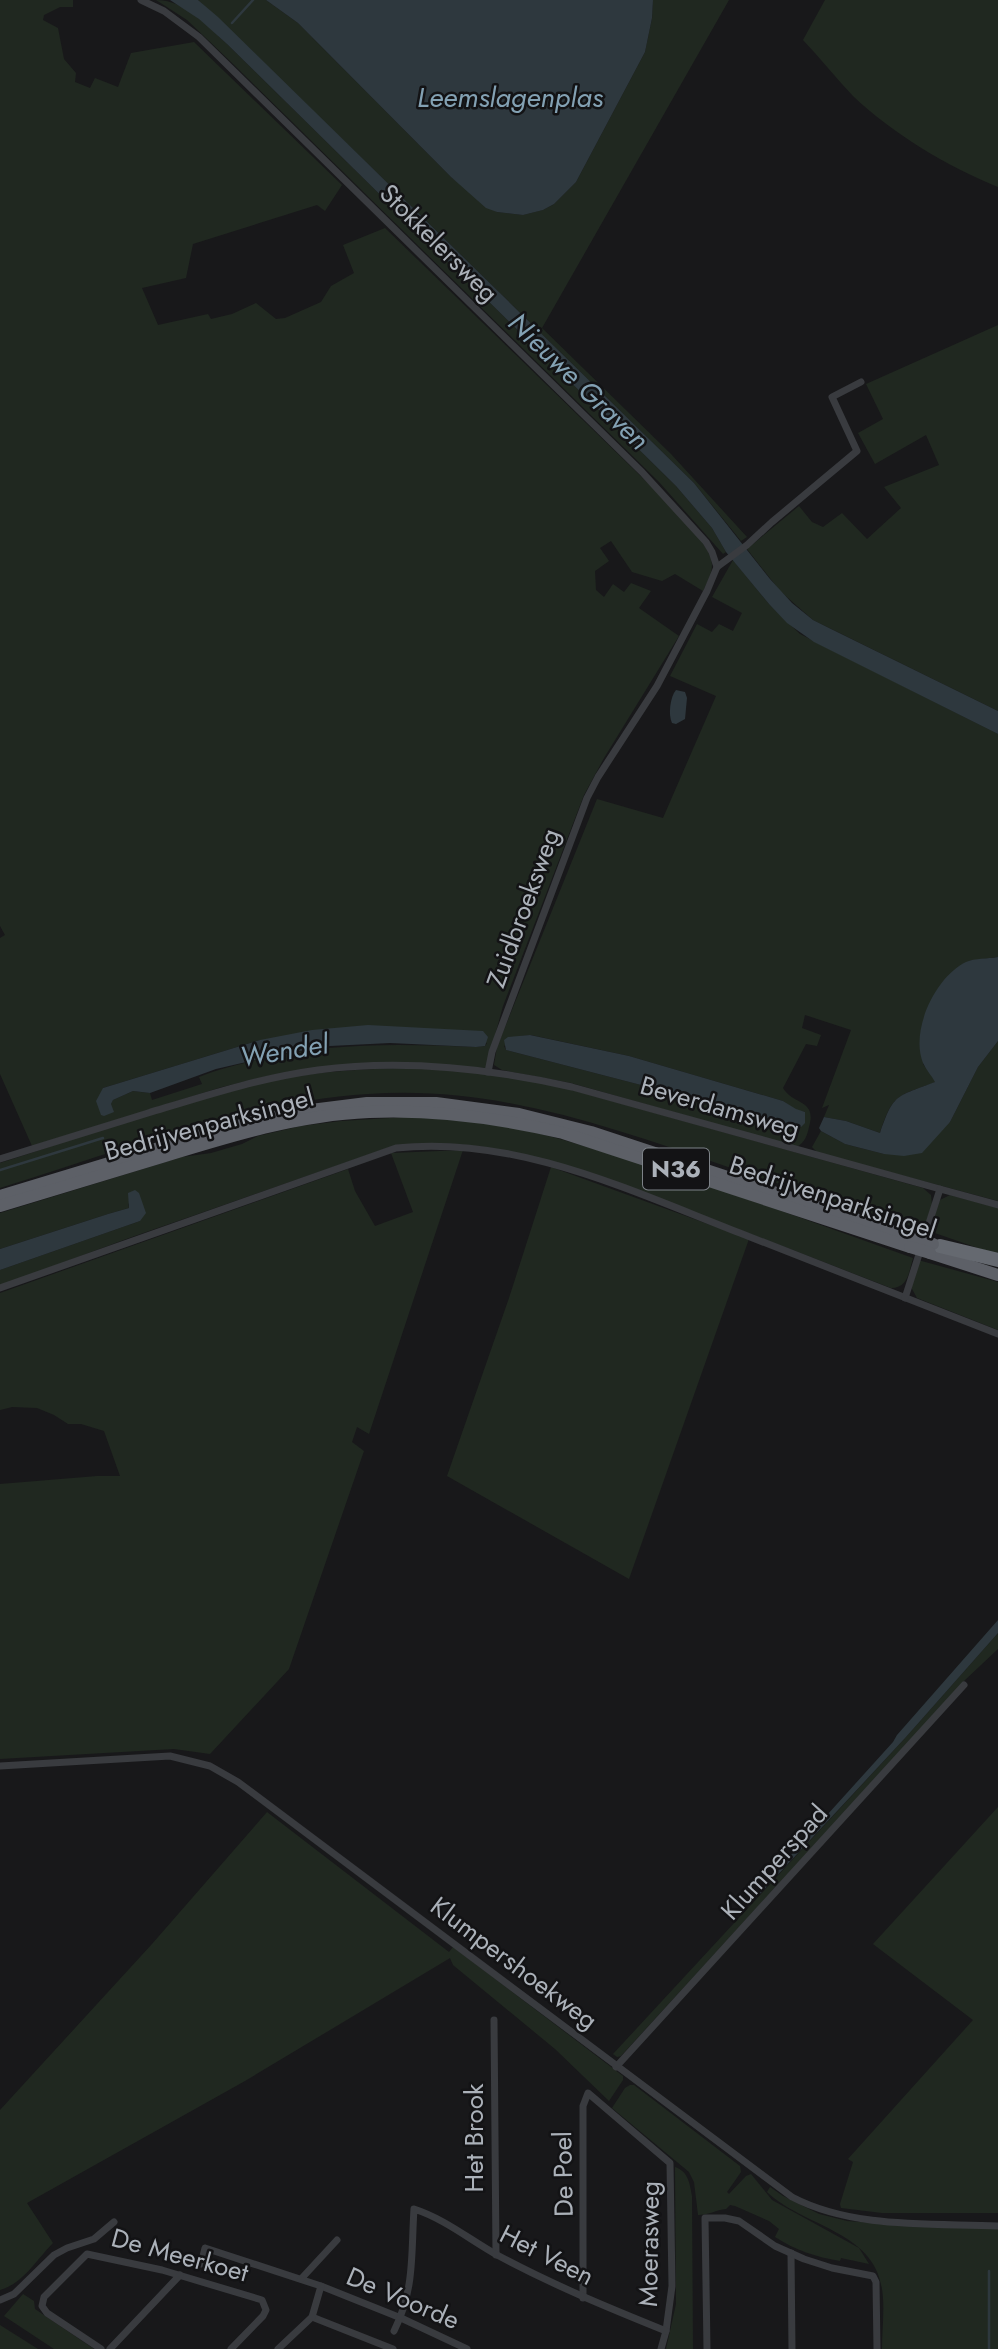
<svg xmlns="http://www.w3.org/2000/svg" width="998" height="2349" font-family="Jost,sans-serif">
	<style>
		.green { fill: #202820; fill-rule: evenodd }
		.water { fill: #2e383e }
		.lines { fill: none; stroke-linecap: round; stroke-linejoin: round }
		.stream { stroke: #2e383e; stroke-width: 2.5 }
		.minor { stroke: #393b3f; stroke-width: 7 }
		.trunk { stroke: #5d6067; stroke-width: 12 }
		.motorway { stroke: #656970; stroke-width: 14 }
		.trunk-bridge { stroke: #5d6067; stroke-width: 12 }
		.labels { text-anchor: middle; stroke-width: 5; stroke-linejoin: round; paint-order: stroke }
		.shield { fill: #131315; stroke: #7d8288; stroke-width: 2 }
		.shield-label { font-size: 24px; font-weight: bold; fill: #abb1b9 }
		.street-label { font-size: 26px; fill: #abb1b9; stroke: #131315 }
		.water-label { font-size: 28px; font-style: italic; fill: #83a1b3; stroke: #131315 }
	</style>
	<rect width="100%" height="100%" fill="#18181a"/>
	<g class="green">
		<path d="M0,0H73V7H60L44,15L43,20L58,28L64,59L76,73L75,82L90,88L95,78L118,87L131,53L194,42L342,185L325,211L317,205L193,244L186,278L142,288L158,325L208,314L211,319L232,314L256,303L276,319L285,318L321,302L331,286L354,273L343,245L385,228L652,487C667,503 712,543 712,565C712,574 707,583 703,591L675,574L662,581L632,572L611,541L600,548L609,561L595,571L596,590L604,597L613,584L624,592L631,583L651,591L639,608L679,636L604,758L584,795L503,1006L486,1068L410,1063L272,1075L222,1087L32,1146L0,1074V938L5,935L0,926ZM260,1040L487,1043L485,1046L476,1047C398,1044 334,1042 256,1060C237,1065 218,1069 199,1077L202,1084L152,1100L150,1093L133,1091L113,1100L111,1104L103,1088Z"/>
		<path d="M156,0C185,0 206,25 227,44L676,486L712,528L726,552L723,554L659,482L229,60L187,20Z"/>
		<path d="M198,0H266L298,23L451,177L497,212L523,215L543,210L554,204L576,182L645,52L652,18L653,0H729L542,328L671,454L747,537L741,541L694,483L406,201Z"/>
		<path d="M825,0H998V187C948,167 892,133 853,96C836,78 820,58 803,40Z"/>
		<path d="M998,325V711L813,620L780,591L747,549L799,506L812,522L823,527L842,513L867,539L901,508L884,487L939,465L926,435L875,464L858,433L883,419L866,384Z"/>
		<path d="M733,560L769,604L800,634L998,734V957L969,961L923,1064L936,1082C898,1096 893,1093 880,1133L846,1121L824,1117L829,1105L822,1108L851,1030L805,1015L802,1028L821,1035L817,1046L806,1044L783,1088C794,1106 817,1099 809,1127C807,1136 805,1142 797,1147L571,1083L502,1070L494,1065L497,1047L597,799L663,818L716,696L670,676L697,624L712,632L719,624L733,631L742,613L712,597ZM531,1035L629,1056L783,1101L796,1110L805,1112L797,1126H775L668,1092L506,1050L504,1046L521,1036Z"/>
		<path d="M998,1041V1201L818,1153L812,1147L821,1131L845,1144L884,1154L950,1122L978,1067Z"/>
		<path d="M407,1068L479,1072L540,1081L923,1188L931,1195L932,1205L924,1230C858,1209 793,1189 728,1167C609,1127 496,1085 368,1094C241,1102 120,1151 0,1188V1163C93,1133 185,1098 280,1079C322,1071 364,1069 407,1068Z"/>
		<path d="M406,1117C443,1119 481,1122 518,1129C558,1137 597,1150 636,1162C730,1192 821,1225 913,1258C909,1272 908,1288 891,1288C826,1263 762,1238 698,1214C601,1176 502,1134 396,1145L129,1238L0,1286V1270L140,1221L128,1203L129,1208L108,1214L0,1249V1213L182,1157L211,1153L242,1144L258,1136L301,1126L341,1121Z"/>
		<path d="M463,1150L369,1434L357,1427L352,1442L364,1451L289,1669L210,1754L174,1749L0,1759V1484L97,1476H120L104,1431L81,1424H68L54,1415L37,1408L12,1407L0,1410V1293L348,1169L355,1191L375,1226L413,1212L391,1153Z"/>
		<path d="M551,1167L749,1239L629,1579L447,1476L509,1298Z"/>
		<path d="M950,1195L998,1208V1255L929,1231L940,1200Z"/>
		<path d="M918,1260L998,1282V1330L917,1298L911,1287Z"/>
		<path d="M998,1633V1649L964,1681L621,2056L617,2057L613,2054L906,1737Z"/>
		<path d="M998,1807V2213H882L841,2208L840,2204L853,2162L848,2159L973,2020L873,1944Z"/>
		<path d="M267,1812L449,1952L453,1947L623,2076V2080L609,2101L555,2049L453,1965L450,1958L245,2081L27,2203L53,2243C36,2260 24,2283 0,2290V2110L152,1944Z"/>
		<path d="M630,2085H634L740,2166L741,2172L727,2192L729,2194L746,2176L751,2174L772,2200L859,2248L869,2264L841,2258L840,2261C816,2257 795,2250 775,2237L779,2229L769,2221L735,2206L730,2205L726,2209C716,2210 709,2215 698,2215L694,2182L689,2172L612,2108L625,2088Z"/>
		<path d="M675,2167C688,2171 690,2184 692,2196L693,2349H666L676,2304Z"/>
		<path d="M770,2187L783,2196L819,2214L847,2221L904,2225L998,2227V2349H882C882,2330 885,2308 882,2289C874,2231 804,2227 767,2192Z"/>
		<path d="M23,2294L34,2301L35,2309L94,2349H54L4,2316Z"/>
		<path d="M0,2325L38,2349H0Z"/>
	</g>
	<g class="water">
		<path d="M170,0H198L218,17L694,483L770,579L792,603L813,620L829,628L998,711V734L814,642L787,623L769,604L726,552L712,528L676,486L227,44L199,19Z"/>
		<path d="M266,0H653L652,18L645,52L576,182L554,204L543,210L523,215L497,212L486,208L451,177L298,23Z"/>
		<path d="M676,690L685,692L687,698L685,719L676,724L672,723C668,715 670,697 676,690Z"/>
		<path d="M998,957V1041L978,1067L950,1122L922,1153L904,1156L884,1154L845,1144L821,1131L819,1128L824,1117L846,1121L880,1133C894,1092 897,1097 935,1082C932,1076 926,1070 923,1063C910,1031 935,977 966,962C975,958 987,959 998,957Z"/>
		<path d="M368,1025L483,1031L488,1037L485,1046L476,1047L390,1043L330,1046L281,1054L216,1069L150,1093L133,1091L113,1100L111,1104L114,1112L104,1116L101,1115L96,1101L103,1088L260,1040L312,1030Z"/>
		<path d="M530,1035L629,1056L783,1101L796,1109L805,1112V1123L801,1127L792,1124L775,1126L668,1092L506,1050L504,1040L508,1037Z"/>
		<path d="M135,1190L139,1193L146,1213L140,1221L0,1270V1249L108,1214L129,1208L128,1193Z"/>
		<path d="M998,1620V1633L906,1737L747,1908L790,1856L893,1742L897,1735Z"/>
	</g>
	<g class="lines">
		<g class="stream">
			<path d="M232,23L253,0"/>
			<path d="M0,1170L103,1138"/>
			<path d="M989,2349V2271"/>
		</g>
		<g class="minor">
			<path d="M141,0L164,11L199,37L642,472L706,542L712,552L717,567"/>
			<path d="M488,1072L492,1052L587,798L598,777L657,686L707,591L717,567L747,545L772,522L857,451L832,397L861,382"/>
			<path d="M0,1159C49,1144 98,1129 148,1113C204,1096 259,1078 318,1070C403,1059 488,1068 572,1087L940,1189"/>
			<path d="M0,1288L396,1148C516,1135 631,1191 740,1233C826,1267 912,1300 998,1334"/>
			<path d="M905,1298L940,1189L998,1205"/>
			<path d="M0,1766L170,1756L210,1766L238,1782L792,2197C853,2229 931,2223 998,2226"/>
			<path d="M494,2020L496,2255"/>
			<path d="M616,2067L964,1685"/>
			<path d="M791,2253L792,2349"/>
			<path d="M201,2264L205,2248L321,2286L401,2318L467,2349"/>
			<path d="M301,2279L337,2240"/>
			<path d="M583,2298V2106L588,2093L670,2163L672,2286L666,2331L661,2349"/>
			<path d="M0,2300L14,2294L54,2255L67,2248L94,2239L114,2222"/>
			<path d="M312,2317L393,2349"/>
			<path d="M394,2331C415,2289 411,2254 414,2209C445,2219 470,2240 499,2256C553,2285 609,2308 666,2331"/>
			<path d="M101,2349L47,2313L42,2306L44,2297L87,2254L162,2270L262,2300L266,2310L263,2316L231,2349"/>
			<path d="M110,2349L180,2275"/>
			<path d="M278,2349L312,2317L321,2286"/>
			<path d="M707,2349L705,2218H725L739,2221L775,2246L804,2259L832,2268L873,2276L876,2282L877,2349"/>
		</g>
		<g class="trunk">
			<path d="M0,1196L208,1133L295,1112L367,1103H436L519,1114L591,1132L913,1238"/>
			<path d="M0,1206C54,1190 108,1173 162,1157C230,1136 298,1115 369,1112C435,1109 499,1118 563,1133L910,1247"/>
			<path d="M930,1253L998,1275"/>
		</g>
		<path class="motorway" d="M940,1246L998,1260"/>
		<g class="trunk-bridge">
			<path d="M913,1238L933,1244"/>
			<path d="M910,1247L930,1253"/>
		</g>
	</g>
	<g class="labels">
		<rect class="shield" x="643" y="1148.5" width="66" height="41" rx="5"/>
		<g class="shield-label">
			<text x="676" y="1177">N36</text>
		</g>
		<g class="street-label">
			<text transform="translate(439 243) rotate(45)" y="9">Stokkelersweg</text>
			<text transform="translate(523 908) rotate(-70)" y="9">Zuidbroeksweg</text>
			<text transform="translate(720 1107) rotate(16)" y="9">Beverdamsweg</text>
			<text transform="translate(209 1124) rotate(-15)" y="9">Bedrijvenparksingel</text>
			<text transform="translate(833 1197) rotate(18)" y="9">Bedrijvenparksingel</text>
			<text transform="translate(774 1862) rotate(-48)" y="9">Klumperspad</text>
			<text transform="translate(514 1963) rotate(37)" y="9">Klumpershoekweg</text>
			<text transform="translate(474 2138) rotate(-90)" y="9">Het Brook</text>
			<text transform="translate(563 2174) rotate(-91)" y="9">De Poel</text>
			<text transform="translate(649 2244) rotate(-89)" y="9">Moerasweg</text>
			<text transform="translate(180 2255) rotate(15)" y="9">De Meerkoet</text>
			<text transform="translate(547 2255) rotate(27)" y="9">Het Veen</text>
			<text transform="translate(403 2298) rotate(23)" y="9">De Voorde</text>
		</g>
		<g class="water-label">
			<text x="510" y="107">Leemslagenplas</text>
			<text transform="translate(579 381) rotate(44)" y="10">Nieuwe Graven</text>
			<text transform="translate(284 1050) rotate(-9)" y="10">Wendel</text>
		</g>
	</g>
</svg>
